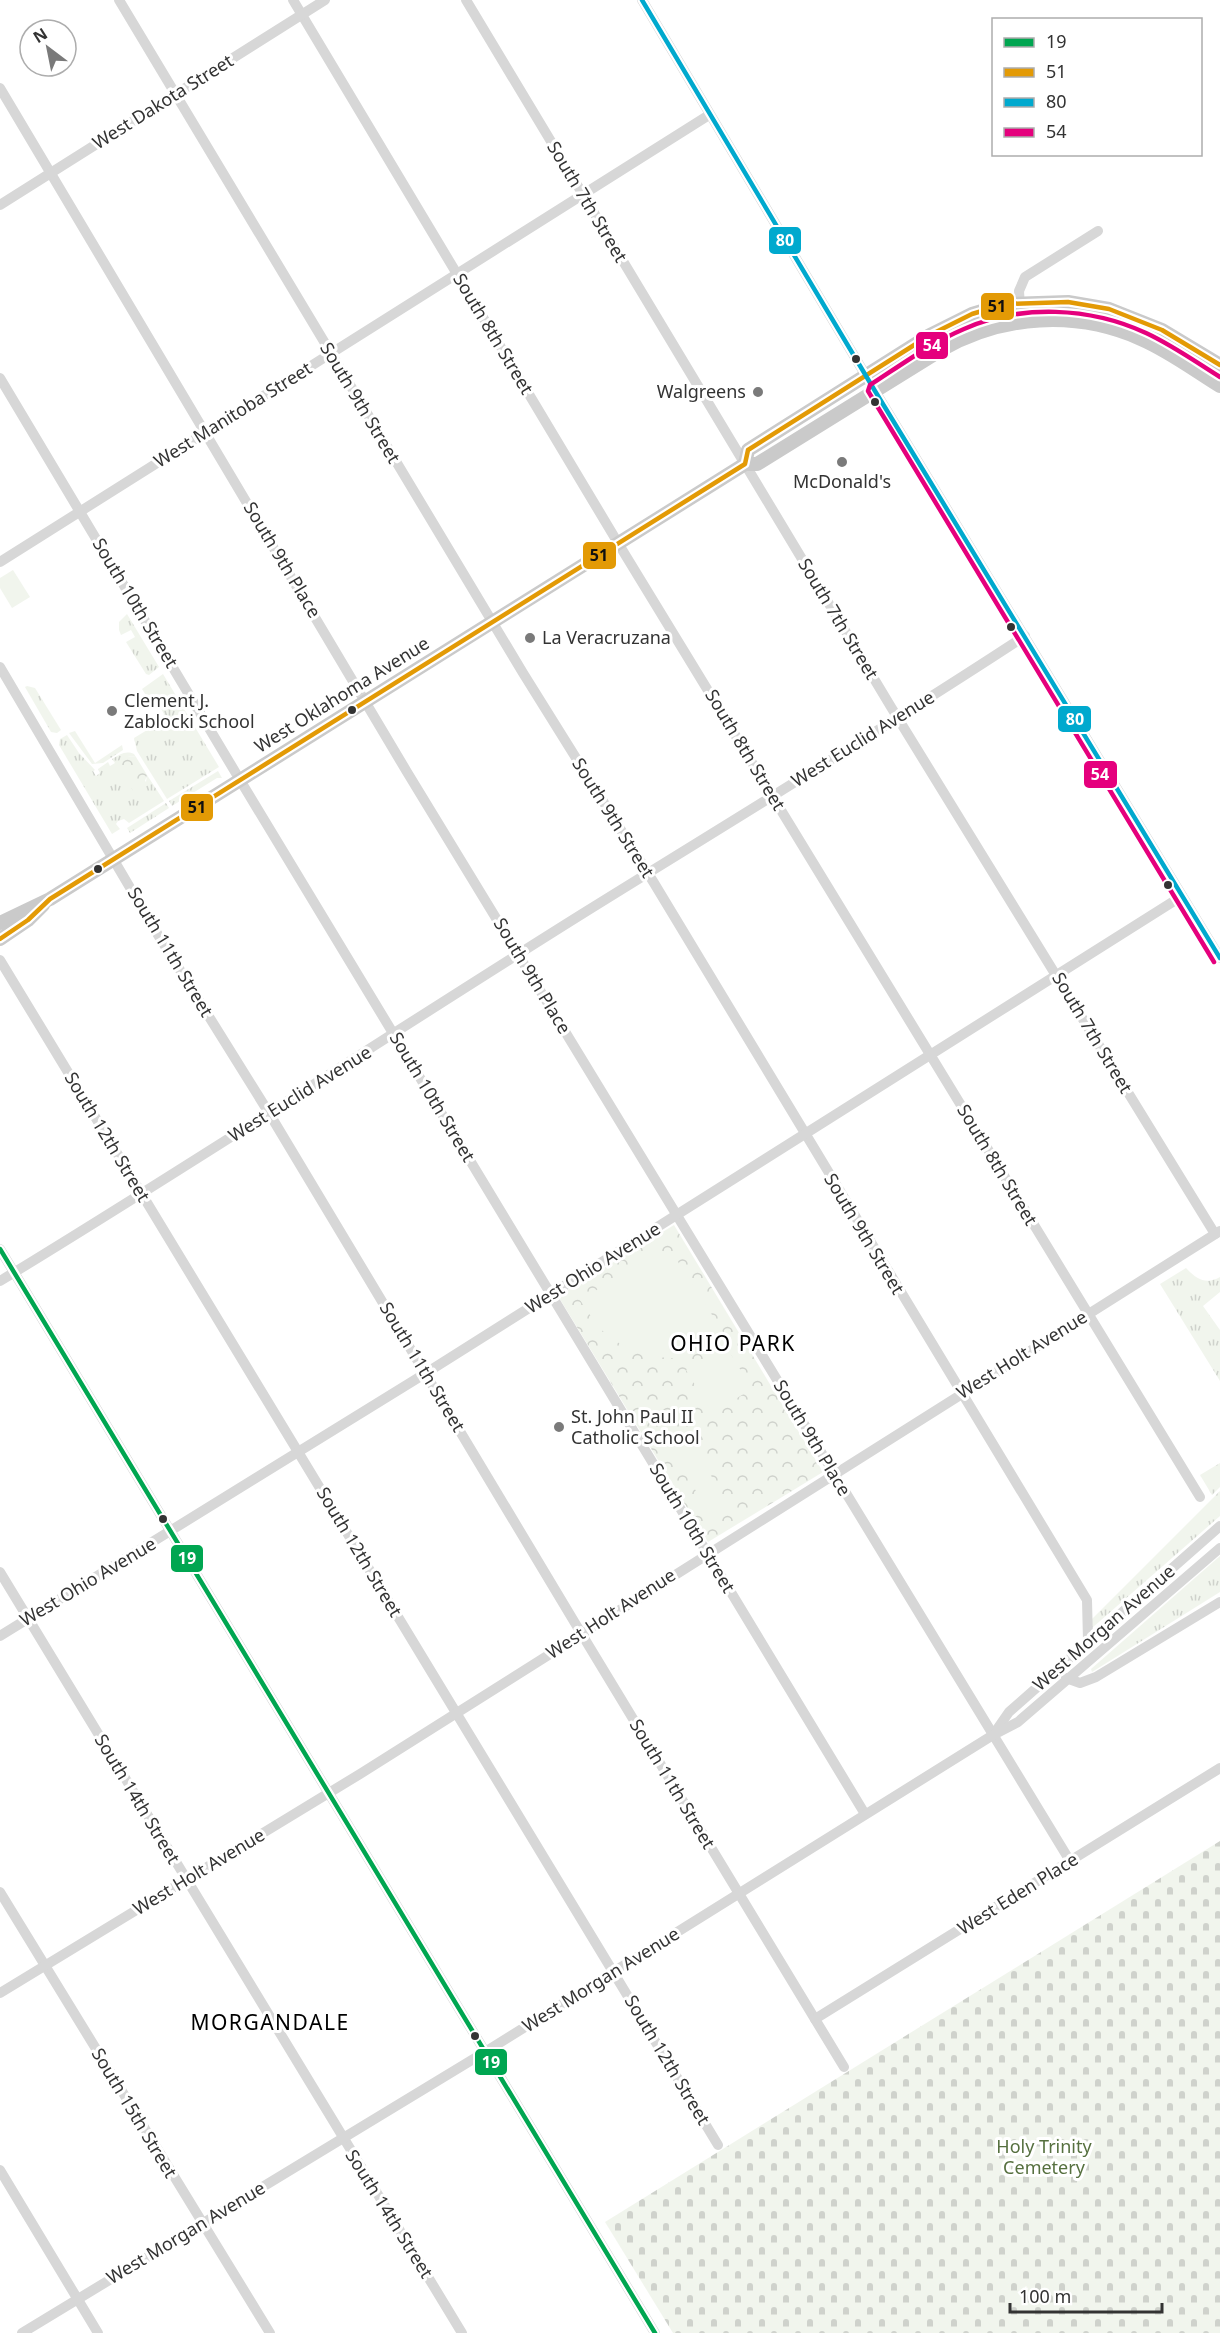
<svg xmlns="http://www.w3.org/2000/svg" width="1220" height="2333" font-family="'Noto Sans',sans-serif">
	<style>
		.grass { fill: url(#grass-tufts) }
		.cemetery { fill: url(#cemetery-stones) }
		.park { fill: url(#park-crowns) }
		.garden { fill: #f1f5ed }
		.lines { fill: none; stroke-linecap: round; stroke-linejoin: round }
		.minor { stroke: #d7d7d7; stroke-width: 10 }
		.major { stroke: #cacaca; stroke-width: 14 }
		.bus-1-casing { stroke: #fff; stroke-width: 9 }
		.bus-2-casing { stroke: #fff; stroke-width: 9 }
		.bus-3-casing { stroke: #fff; stroke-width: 9 }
		.bus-4-casing { stroke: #fff; stroke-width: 9 }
		.bus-1 { stroke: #00a651; stroke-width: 4.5 }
		.bus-2 { stroke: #e39a05; stroke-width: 4.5 }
		.bus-3 { stroke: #00a9ce; stroke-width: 4.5 }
		.bus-4 { stroke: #e5007d; stroke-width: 4.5 }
		.bus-dot { fill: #333; stroke: #fff; stroke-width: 2 }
		.poi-dot { fill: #7a7a7a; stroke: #fff; stroke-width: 2 }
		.labels { text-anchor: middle; stroke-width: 6; stroke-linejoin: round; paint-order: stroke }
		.street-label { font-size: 18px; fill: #333; stroke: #fff }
		.poi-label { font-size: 18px; fill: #333; stroke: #fff; text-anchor: start }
		.park-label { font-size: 18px; fill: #56703f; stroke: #fff }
		.quarter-label { font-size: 21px; letter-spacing: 1.5px; fill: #000; stroke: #fff }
		.line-badge { stroke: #fff; stroke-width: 2 }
		.badge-label { font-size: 16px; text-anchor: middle; font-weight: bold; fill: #fff }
		.pale-badge-label { font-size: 16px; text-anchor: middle; font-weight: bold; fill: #111 }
	</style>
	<defs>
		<pattern id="grass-tufts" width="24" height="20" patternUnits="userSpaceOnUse" patternTransform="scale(1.5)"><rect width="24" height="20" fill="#f1f5ed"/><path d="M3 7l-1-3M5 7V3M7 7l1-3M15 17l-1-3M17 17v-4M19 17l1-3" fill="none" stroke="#cfd2cc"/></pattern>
		<pattern id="cemetery-stones" width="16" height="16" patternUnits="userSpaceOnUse" patternTransform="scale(1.5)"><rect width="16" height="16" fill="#f1f5ed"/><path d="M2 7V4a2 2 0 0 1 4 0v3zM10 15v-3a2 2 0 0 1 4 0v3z" fill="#cfd2cc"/></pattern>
		<pattern id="park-crowns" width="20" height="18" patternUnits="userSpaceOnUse" patternTransform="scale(1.5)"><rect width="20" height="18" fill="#f1f5ed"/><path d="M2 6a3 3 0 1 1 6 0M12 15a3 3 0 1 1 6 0" fill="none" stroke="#cfd2cc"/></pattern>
	</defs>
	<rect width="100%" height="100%" fill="#fff"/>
	<g class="grass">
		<path d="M127,614L159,667L149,675L146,674L126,642L135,637L131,630L121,635L119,630V622Z"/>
		<path d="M163,674L219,767L167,799L137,751L134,738L162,721L164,714L160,707L154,708L142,689Z"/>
		<path d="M27,686L35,688L61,730L57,733L51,732L25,687Z"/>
		<path d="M75,731L95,763L122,745L123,750L103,763L92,764L69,733Z"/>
		<path d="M67,735L79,753L95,770L93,771L96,776L100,773L98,769L108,762L110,766L115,763L112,759C120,755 125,750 134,754L136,757L127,756L146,782L147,775L164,801L129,823L124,819L118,821L116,824L120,829L112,834L59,745L60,739Z"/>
		<path d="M218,771L222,778H217L172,806L169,801Z"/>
		<path d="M166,803L169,808L130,833L127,828Z"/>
		<path d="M1186,1268C1196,1279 1206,1285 1220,1277V1292L1203,1306L1220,1330V1381L1160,1284Z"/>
		<path d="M1220,1463V1487L1212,1495L1200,1475Z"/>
		<path d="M1220,1491V1516L1092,1628V1619Z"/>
		<path d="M1220,1556V1592L1092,1672L1091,1669Z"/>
	</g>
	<path class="cemetery" d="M1220,1841V2333H673L605,2222Z"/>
	<g class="park">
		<path d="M127,756L136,757L147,775L141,793L134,792L115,763Z"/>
		<path d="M674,1225L823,1472L708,1542L558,1296Z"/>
	</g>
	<g class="garden">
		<path d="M13,570L30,597L12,608L0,588V578Z"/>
		<path d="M659,1252L673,1254L723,1332C714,1343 698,1354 684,1357C666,1363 624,1348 609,1337C597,1327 589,1313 580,1300Z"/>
		<path d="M726,1346L752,1389L712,1413L686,1370Z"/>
		<path d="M687,1437L728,1503L710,1514L670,1448Z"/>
	</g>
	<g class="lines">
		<g class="minor">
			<path d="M119,0L523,673L654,883L1087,1600L1088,1641"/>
			<path d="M293,0L618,543L1200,1497"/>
			<path d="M466,0L891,707L1215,1234"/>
			<path d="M642,0L875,391L1220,958"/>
			<path d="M0,88L407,772L1070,1861"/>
			<path d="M0,205L325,0"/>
			<path d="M1021,322L1019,291L1025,277L1098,231"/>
			<path d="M0,378L240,780L865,1814"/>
			<path d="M0,562L709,115"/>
			<path d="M0,667L155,930L269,1113L575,1623L844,2067"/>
			<path d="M0,960L718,2145"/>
			<path d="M0,1249L655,2333"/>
			<path d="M0,1281C196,1162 387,1036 582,914C730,822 879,732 1025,636"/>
			<path d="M0,1572L462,2333"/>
			<path d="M0,1636L426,1373L1182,896"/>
			<path d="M1066,1678L1080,1683L1096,1677L1220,1602"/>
			<path d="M993,1735L1009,1712L1220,1526"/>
			<path d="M0,1892L270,2333"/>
			<path d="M0,1993L360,1774L1220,1231"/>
			<path d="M815,2019L1220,1768"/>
			<path d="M0,2170L98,2333"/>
			<path d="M22,2333L485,2052L993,1735L1018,1722L1220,1548"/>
		</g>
		<g class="major">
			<path d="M745,464L748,450L930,335L972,314L1005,304L1068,302L1109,309L1162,330L1220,365"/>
			<path d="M0,923L50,899L745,464H757L941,350C1002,315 1076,310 1141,339C1169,351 1194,370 1220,386"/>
			<path d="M0,939L28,920L43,905"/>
		</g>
		<defs>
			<path id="bus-1" d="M0,1249L655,2333"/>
			<path id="bus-2" d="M0,939L28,920L50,899L745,464L748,450L930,335L972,314L1005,304L1068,302L1109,309L1162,330L1220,365"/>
			<path id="bus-3" d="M642,0L875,391L1220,958"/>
			<path id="bus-4" d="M1214,962L868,391L870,385C901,365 931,343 964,329C1021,304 1090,307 1146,333C1172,345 1196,362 1220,377"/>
		</defs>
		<use href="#bus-1" class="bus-1-casing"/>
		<use href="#bus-2" class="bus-2-casing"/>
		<use href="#bus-3" class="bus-3-casing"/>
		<use href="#bus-4" class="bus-4-casing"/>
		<use href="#bus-1" class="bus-1"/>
		<use href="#bus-2" class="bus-2"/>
		<use href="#bus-3" class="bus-3"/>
		<use href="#bus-4" class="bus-4"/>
	</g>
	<g class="bus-dot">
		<circle cx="856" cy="359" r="5"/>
		<circle cx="875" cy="402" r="5"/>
		<circle cx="1011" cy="627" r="5"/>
		<circle cx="352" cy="710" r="5"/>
		<circle cx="98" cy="869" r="5"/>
		<circle cx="1168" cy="885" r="5"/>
		<circle cx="163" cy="1519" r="5"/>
		<circle cx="475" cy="2036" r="5"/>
	</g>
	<g class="poi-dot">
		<circle cx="758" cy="392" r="6"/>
		<circle cx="842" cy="462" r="6"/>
		<circle cx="530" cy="638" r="6"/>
		<circle cx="112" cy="711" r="6"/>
		<circle cx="559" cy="1427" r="6"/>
	</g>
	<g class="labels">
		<g class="street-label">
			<text transform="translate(163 102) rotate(-32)" y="6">West Dakota Street</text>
			<text transform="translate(587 202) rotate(59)" y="6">South 7th Street</text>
			<text transform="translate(493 334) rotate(59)" y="6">South 8th Street</text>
			<text transform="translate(360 403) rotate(59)" y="6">South 9th Street</text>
			<text transform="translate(233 415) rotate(-32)" y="6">West Manitoba Street</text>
			<text transform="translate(282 560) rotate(59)" y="6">South 9th Place</text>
			<text transform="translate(135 603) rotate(59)" y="6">South 10th Street</text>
			<text transform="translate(838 619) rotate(59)" y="6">South 7th Street</text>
			<text transform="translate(342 695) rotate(-32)" y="6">West Oklahoma Avenue</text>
			<text transform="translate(863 739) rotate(-32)" y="6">West Euclid Avenue</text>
			<text transform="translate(745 750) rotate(59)" y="6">South 8th Street</text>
			<text transform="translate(613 818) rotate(58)" y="6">South 9th Street</text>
			<text transform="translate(170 952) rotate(59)" y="6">South 11th Street</text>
			<text transform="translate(532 976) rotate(59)" y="6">South 9th Place</text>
			<text transform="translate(1092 1033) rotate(59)" y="6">South 7th Street</text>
			<text transform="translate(300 1094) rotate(-32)" y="6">West Euclid Avenue</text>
			<text transform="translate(432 1097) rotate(59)" y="6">South 10th Street</text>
			<text transform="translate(107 1137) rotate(59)" y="6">South 12th Street</text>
			<text transform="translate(997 1165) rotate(59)" y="6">South 8th Street</text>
			<text transform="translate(864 1234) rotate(59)" y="6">South 9th Street</text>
			<text transform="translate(593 1268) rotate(-32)" y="6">West Ohio Avenue</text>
			<text transform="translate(1022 1355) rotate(-32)" y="6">West Holt Avenue</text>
			<text transform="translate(422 1367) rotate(59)" y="6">South 11th Street</text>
			<text transform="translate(812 1438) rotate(59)" y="6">South 9th Place</text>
			<text transform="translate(692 1528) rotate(59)" y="6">South 10th Street</text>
			<text transform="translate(359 1552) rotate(59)" y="6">South 12th Street</text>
			<text transform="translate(88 1582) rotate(-31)" y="6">West Ohio Avenue</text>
			<text transform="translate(611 1614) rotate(-33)" y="6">West Holt Avenue</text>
			<text transform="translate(1104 1628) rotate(-41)" y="6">West Morgan Avenue</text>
			<text transform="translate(672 1784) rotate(59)" y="6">South 11th Street</text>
			<text transform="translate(137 1799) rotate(59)" y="6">South 14th Street</text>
			<text transform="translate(199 1872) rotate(-31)" y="6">West Holt Avenue</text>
			<text transform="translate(1018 1894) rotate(-32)" y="6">West Eden Place</text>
			<text transform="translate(601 1980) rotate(-32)" y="6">West Morgan Avenue</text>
			<text transform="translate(667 2060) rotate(59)" y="6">South 12th Street</text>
			<text transform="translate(134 2113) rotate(59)" y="6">South 15th Street</text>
			<text transform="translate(389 2214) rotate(58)" y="6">South 14th Street</text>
			<text transform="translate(186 2233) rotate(-31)" y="6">West Morgan Avenue</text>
		</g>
		<g class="poi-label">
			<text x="746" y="398" text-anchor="end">Walgreens</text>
			<text x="842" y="488" text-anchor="middle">McDonald's</text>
			<text x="542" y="644">La Veracruzana</text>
			<text x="124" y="707">Clement J.<tspan x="124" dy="21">Zablocki School</tspan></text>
			<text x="571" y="1423">St. John Paul II<tspan x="571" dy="21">Catholic School</tspan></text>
		</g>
		<g class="park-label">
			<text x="1044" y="2153">Holy Trinity<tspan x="1044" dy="21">Cemetery</tspan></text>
		</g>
		<g class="quarter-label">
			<text x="733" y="1351">OHIO PARK</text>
			<text x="270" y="2030">MORGANDALE</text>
		</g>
	</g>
	<g class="line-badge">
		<rect x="768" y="226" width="34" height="29" rx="6" fill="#00a9ce"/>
		<rect x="980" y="292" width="35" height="29" rx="6" fill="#e39a05"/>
		<rect x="915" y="331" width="34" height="29" rx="6" fill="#e5007d"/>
		<rect x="582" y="541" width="35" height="29" rx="6" fill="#e39a05"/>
		<rect x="1057" y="705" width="35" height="28" rx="6" fill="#00a9ce"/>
		<rect x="1083" y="760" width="35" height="29" rx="6" fill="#e5007d"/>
		<rect x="180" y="793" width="34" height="29" rx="6" fill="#e39a05"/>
		<rect x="170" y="1544" width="34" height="29" rx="6" fill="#00a651"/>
		<rect x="474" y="2048" width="34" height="28" rx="6" fill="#00a651"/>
	</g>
	<g class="badge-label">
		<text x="785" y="246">80</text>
		<text x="932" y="351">54</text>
		<text x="1075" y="725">80</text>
		<text x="1100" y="780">54</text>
		<text x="187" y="1564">19</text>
		<text x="491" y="2068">19</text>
	</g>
	<g class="pale-badge-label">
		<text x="997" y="312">51</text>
		<text x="599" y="561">51</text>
		<text x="197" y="813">51</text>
	</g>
	<rect x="992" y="18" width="210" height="138" fill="#ffffff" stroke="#adadad" stroke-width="1.5"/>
	<rect x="1004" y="38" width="30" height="9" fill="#00a651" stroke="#adadad" stroke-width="1.5"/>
	<text x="1046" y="48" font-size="18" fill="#333333">19</text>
	<rect x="1004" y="68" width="30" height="9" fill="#e39a05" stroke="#adadad" stroke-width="1.5"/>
	<text x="1046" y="78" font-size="18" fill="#333333">51</text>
	<rect x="1004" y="98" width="30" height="9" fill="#00a9ce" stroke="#adadad" stroke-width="1.5"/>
	<text x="1046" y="108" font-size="18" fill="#333333">80</text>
	<rect x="1004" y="128" width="30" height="9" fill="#e5007d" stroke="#adadad" stroke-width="1.5"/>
	<text x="1046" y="138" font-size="18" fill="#333333">54</text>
	<g transform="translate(48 48) rotate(328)"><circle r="28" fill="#ffffff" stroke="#adadad" stroke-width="1.5"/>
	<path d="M0-4.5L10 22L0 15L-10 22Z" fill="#7a7a7a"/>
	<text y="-9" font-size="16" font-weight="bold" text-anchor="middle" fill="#333333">N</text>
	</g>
	<path d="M1010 2303v9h152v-9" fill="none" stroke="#333333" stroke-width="3"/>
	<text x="1019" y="2303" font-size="18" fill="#333333" stroke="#ffffff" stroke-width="4.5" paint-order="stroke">100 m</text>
</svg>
